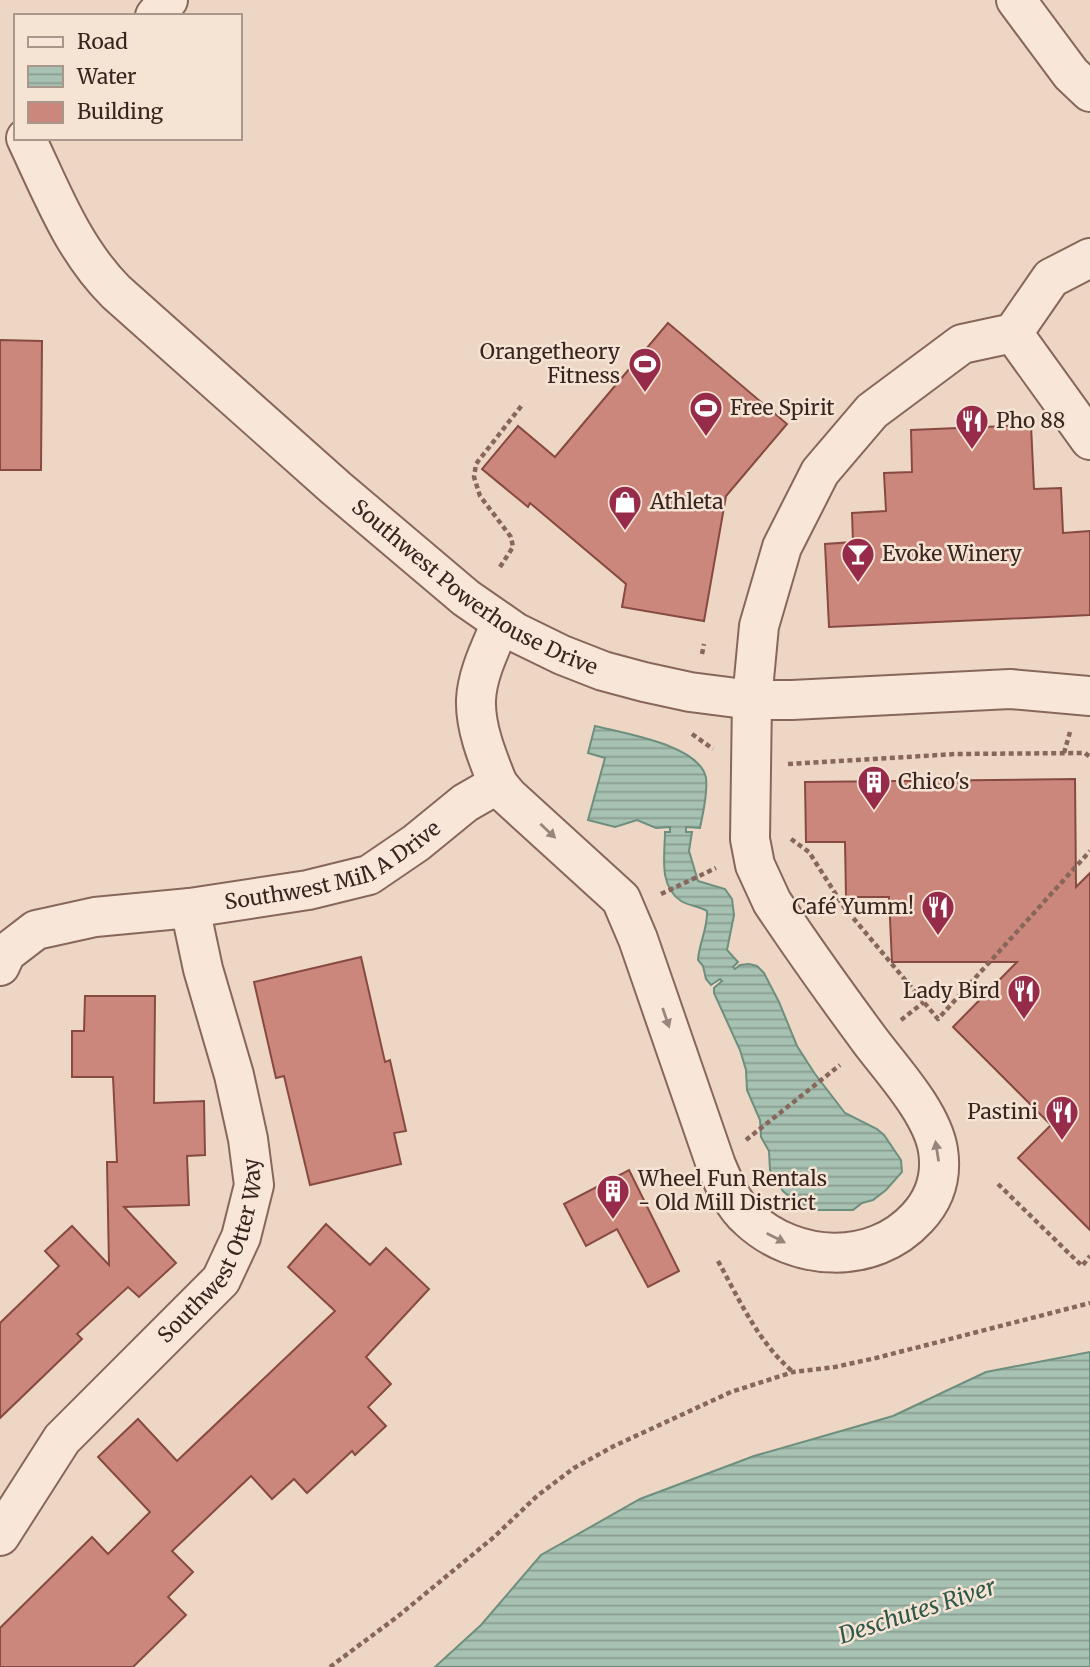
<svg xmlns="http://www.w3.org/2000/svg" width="1090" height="1667" font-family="Merriweather,serif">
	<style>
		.water { fill: url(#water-rules); stroke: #6d8f7d; stroke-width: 2 }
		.building { fill: #cb877c; stroke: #874a42; stroke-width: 2 }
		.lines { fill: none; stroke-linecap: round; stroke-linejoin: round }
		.minor-casing { stroke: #88675b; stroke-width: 42 }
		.path { stroke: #88675b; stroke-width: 4.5; stroke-dasharray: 5 3.5; stroke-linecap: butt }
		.minor { stroke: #f8e6d8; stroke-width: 38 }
		.oneway { fill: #98857c }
		.labels { text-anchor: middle; stroke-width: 5; stroke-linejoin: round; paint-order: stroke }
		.poi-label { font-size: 21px; fill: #39241f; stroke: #f5e3d4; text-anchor: start }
		.street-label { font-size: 21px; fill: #39241f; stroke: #f5e3d4 }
		.water-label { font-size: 23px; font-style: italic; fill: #2e584a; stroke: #f5e3d4 }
	</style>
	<defs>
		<pattern id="water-rules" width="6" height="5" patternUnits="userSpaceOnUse" patternTransform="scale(1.75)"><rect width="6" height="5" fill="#a7c1b2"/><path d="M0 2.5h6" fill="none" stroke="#899d90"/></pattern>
	</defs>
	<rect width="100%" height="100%" fill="#eed6c5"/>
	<g class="water">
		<path d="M595,726C623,733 700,745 706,778C708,794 703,812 700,828L686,827V832H692L689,851L698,881L725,889L732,899L734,915L727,950L738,962L733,967L735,969L740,965L749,964L757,966L764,973L779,1002L797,1046L815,1074L845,1113L877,1129L884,1135L901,1160L902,1172L886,1190L873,1200L862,1203L853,1210H815L792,1199L783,1191L770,1170L769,1151L761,1137L760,1120L747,1090L746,1070L740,1050L714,993V988L722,981L720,979L711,985L706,979L703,966L698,960C699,943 708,928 707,911C699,906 689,906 681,901C658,886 665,854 665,832H670V827L656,828L637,820L615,827L588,820L605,758L588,753Z"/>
		<path d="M1090,1352V1667H435L481,1625L541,1555L640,1499L754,1456L893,1416L986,1372Z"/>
	</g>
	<g class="building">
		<path d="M668,323L787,424L726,496L704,621L622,607L626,584L530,503L528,507L482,469L518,426L555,457Z"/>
		<path d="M0,340L42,341L41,470H0Z"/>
		<path d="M1031,425L1034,489L1061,488L1063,533L1090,531V615L829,627L825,544L853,542L852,513L886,511L884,473L912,472L911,430Z"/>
		<path d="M1075,779L1076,887L1090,873V1230L1018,1158L1051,1125L953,1027L1017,962H892L889,897H846L845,842H806L805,782Z"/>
		<path d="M361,957L385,1062L390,1060L406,1131L394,1133L401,1164L310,1185L284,1076L276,1078L254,982Z"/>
		<path d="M85,996H155L154,1103L204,1101L205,1155L187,1156L189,1205L124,1207L176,1263L139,1297L128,1287L77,1334L82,1339L0,1418V1323L59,1266L45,1251L72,1226L109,1265L107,1162H117L113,1077H72V1031H84Z"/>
		<path d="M629,1170L679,1271L648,1287L617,1229L586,1246L564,1204Z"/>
		<path d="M326,1224L370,1265L386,1248L429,1289L366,1357L391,1384L368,1407L386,1426L355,1455L352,1451L307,1493L294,1479L272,1499L251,1476L172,1551L193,1572L168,1597L186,1615L133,1667H0V1628L92,1537L108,1554L150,1512L98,1457L138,1419L177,1461L335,1311L288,1267Z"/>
	</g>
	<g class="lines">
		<defs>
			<g id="minor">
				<path d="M1016,0L1071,74L1090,92"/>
				<path d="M155,16L168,0"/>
				<path id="s1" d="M26,138C52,193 73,249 116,292L336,488L466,598L515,632L562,655L603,671L644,682L690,692L752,700H792L1010,689L1090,696"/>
				<path d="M1013,333L1090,440"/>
				<path d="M498,784L508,796L621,899L638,939L716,1165C724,1184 733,1205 749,1219C795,1262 873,1266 917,1218C935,1199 942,1176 938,1150C932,1113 893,1071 871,1042C837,996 804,950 772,902L755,865L750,839L752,700L759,626L782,547L820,472L872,411L962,344L1013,333L1051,278L1090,258"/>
				<path id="s2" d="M0,966L6,953L36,930L95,917L190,908L308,890L369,875L416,843L465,803L498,784C488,759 475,728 476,700C477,674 491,647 501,623"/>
				<path id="s3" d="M0,1536L62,1439L221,1280L241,1237L254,1185L248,1139L234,1075L203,969L190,908"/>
			</g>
		</defs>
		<use href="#minor" class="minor-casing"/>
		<g class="path">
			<path d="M500,567L513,547L511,537L480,496L474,477L476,464L522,405"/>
			<path d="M702,654L704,644"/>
			<path d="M692,734L713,749"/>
			<path d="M1064,753L1070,732"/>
			<path d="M788,764L956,754L1085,753L1090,757"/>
			<path d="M791,839L809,852L844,907L938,1019L1090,851"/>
			<path d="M661,894L716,868"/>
			<path d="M901,1020L924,1002"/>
			<path d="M746,1140L840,1065"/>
			<path d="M998,1184L1082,1266L1090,1256"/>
			<path d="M718,1261C739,1299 758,1342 792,1371"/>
			<path d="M330,1667L397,1617L494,1537L537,1496L574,1468L614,1446L731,1392L793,1372L835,1367L876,1358L1090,1303"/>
		</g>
		<use href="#minor" class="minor"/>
	</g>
	<defs><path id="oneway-solid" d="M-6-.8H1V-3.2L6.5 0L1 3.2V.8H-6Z" transform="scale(1.75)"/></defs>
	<g class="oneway">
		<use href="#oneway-solid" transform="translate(548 831) rotate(43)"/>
		<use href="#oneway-solid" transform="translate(666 1018) rotate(71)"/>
		<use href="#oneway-solid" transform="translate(937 1151) rotate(-99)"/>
		<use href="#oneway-solid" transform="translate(776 1238) rotate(27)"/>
	</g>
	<defs>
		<symbol id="stadium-pin" viewBox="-11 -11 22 30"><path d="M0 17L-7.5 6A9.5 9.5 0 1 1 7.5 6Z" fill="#962c4a" stroke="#f5e3d4"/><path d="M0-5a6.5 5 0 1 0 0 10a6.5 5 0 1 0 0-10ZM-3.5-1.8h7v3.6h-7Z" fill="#fff"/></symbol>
		<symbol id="restaurant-pin" viewBox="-11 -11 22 30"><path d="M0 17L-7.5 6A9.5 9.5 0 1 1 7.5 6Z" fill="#962c4a" stroke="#f5e3d4"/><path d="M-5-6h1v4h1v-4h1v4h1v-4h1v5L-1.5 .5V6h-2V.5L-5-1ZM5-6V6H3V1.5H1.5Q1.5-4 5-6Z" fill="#fff"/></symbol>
		<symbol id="shop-pin" viewBox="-11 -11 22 30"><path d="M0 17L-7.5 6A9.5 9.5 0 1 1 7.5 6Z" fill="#962c4a" stroke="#f5e3d4"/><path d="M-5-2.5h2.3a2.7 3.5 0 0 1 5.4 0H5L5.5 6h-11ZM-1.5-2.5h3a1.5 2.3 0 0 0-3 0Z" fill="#fff"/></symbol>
		<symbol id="bar-pin" viewBox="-11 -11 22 30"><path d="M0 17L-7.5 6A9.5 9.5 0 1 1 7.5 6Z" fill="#962c4a" stroke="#f5e3d4"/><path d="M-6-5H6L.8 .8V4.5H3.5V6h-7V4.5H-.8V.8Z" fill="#fff"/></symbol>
		<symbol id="building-pin" viewBox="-11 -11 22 30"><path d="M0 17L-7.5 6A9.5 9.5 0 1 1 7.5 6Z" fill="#962c4a" stroke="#f5e3d4"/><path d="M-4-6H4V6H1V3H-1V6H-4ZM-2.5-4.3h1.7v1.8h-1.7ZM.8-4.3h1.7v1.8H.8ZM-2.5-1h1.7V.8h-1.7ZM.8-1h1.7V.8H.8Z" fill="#fff"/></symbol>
	</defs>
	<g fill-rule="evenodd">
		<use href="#stadium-pin" x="626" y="345" width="38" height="52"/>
		<use href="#stadium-pin" x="687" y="389" width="38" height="52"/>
		<use href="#restaurant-pin" x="953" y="402" width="38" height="52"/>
		<use href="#shop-pin" x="606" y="483" width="38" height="52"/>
		<use href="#bar-pin" x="839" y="535" width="38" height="52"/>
		<use href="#building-pin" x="855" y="763" width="38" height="52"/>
		<use href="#restaurant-pin" x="919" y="888" width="38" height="52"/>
		<use href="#restaurant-pin" x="1005" y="972" width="38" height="52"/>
		<use href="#restaurant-pin" x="1043" y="1093" width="38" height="52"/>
		<use href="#building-pin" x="594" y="1172" width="38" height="52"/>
	</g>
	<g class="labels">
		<g class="poi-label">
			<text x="620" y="359" text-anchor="end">Orangetheory<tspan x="620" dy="24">Fitness</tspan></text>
			<text x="730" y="415">Free Spirit</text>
			<text x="996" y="428">Pho 88</text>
			<text x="650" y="509">Athleta</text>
			<text x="882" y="561">Evoke Winery</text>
			<text x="898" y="789">Chico's</text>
			<text x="914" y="914" text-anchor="end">Café Yumm!</text>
			<text x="1000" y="998" text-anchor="end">Lady Bird</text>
			<text x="1038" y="1119" text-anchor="end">Pastini</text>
			<text x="638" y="1186">Wheel Fun Rentals<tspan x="638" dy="24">- Old Mill District</tspan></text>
		</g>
		<g class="street-label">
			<text dy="7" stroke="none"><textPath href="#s1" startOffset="646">Southwest Powerhouse Drive</textPath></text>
			<text dy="7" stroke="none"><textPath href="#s2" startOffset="359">Southwest Mill A Drive</textPath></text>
			<text dy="7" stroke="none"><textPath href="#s3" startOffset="362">Southwest Otter Way</textPath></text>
		</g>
		<g class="water-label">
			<text transform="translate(917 1611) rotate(-18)" y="8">Deschutes River</text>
		</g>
	</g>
	<rect x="14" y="14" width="228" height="126" fill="#f5e3d4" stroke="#aa978c" stroke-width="2"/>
	<rect x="28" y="37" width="35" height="10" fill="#f8e6d8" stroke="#aa978c" stroke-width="2"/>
	<text x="77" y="49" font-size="21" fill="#39241f">Road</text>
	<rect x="28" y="66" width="35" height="21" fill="url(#water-rules)" stroke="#aa978c" stroke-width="2"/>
	<text x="77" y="84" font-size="21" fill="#39241f">Water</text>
	<rect x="28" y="102" width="35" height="21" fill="#cb877c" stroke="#aa978c" stroke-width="2"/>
	<text x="77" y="119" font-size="21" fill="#39241f">Building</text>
</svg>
